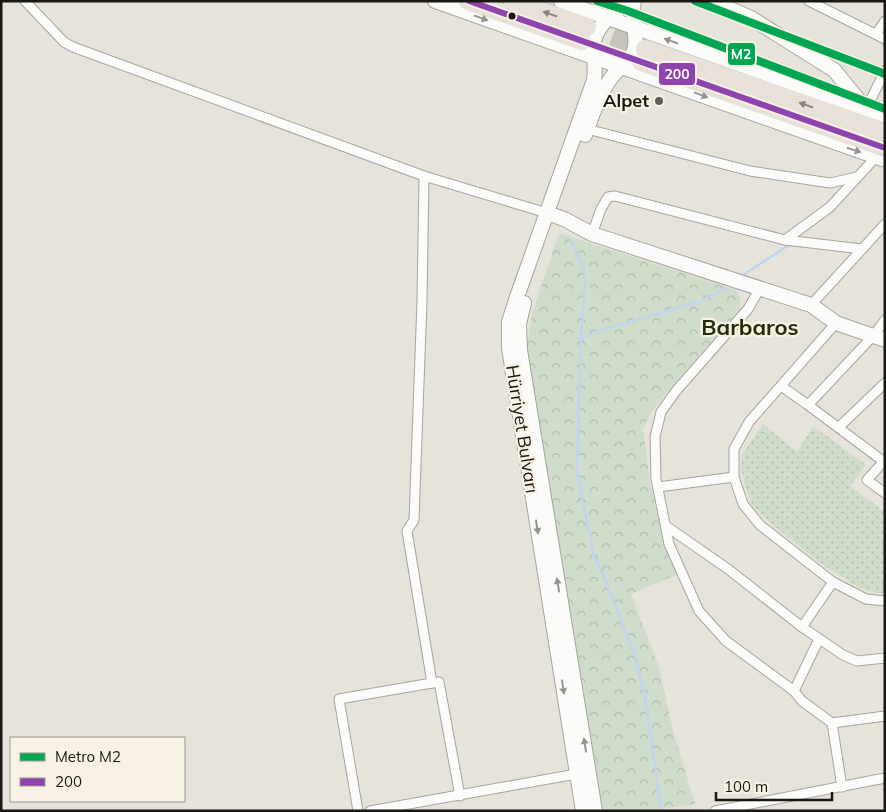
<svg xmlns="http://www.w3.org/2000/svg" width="886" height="812" font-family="Mulish,sans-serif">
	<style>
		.grass { fill: url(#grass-dots) }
		.forest { fill: url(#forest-crowns) }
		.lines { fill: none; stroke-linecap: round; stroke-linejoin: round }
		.stream { stroke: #c2d4ee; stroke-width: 2.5 }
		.highway-tunnel { stroke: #c7c4bc; stroke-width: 18; stroke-dasharray: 18 9; stroke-linecap: butt }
		.street-casing { stroke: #a6a49e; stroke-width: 11 }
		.secondary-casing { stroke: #a6a49e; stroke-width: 16 }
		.highway-casing { stroke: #c4c2be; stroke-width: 20 }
		.street { stroke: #fbfbf9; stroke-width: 9 }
		.secondary { stroke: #fbfbf9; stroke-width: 14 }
		.highway { stroke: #e8e1d9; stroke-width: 18 }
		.bus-1-casing { stroke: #f7f2e3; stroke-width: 10 }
		.bus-1 { stroke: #8e44ad; stroke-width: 6 }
		.metro-1-casing { stroke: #f7f2e3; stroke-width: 11 }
		.metro-1 { stroke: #00a651; stroke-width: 8 }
		.oneway { fill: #8b867f }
		.oneway2 { fill: #959491 }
		.bus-dot { fill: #191712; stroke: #f7f2e3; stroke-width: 2 }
		.poi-dot { fill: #615e58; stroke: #f7f2e3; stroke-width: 2 }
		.labels { text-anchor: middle; stroke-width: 4.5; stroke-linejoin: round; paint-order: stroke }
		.poi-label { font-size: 18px; font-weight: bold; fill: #191712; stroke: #f7f2e3; text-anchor: end }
		.street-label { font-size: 18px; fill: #191712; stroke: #f7f2e3 }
		.district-label { font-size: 22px; font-weight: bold; fill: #242f0a; stroke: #f7f2e3 }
		.line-badge { stroke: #f7f2e3; stroke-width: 2 }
		.badge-label { font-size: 14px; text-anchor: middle; font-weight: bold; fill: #fff }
	</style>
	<defs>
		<pattern id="grass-dots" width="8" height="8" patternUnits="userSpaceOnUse" patternTransform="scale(1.25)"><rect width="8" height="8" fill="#cfddca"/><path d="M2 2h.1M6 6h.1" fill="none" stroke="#b1bdac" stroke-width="1.8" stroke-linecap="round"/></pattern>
		<pattern id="forest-crowns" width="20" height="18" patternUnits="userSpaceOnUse" patternTransform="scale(1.25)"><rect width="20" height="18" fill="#cfddca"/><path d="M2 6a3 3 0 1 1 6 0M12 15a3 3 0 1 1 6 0" fill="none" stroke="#b1bdac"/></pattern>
	</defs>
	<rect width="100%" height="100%" fill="#e6e3da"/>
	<path class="grass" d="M763,424L797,452L813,426L866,465L850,486L885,512V591L882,594L860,588L823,565L773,525L751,504L745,485L741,468L742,455Z"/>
	<path class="forest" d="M559,233L736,290L740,298V309L669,390L651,412L643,429L650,482L665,548L678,574L631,594L659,667L672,727L695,804L647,811H602L526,352L532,314Z"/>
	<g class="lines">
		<g class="stream">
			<path d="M571,241L584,270L585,287L581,333L577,473L594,556L606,582L635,655L646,703L661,809"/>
			<path d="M743,275L789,245"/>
			<path d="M581,340L594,332L698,302L725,288"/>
		</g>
		<g class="highway-tunnel">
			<path d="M587,27L645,49"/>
			<path d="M582,41L641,62"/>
		</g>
		<defs>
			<g id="street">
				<path d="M25,1L64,42L73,47L424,176L547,213"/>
				<path d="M809,1L885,39"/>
				<path d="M876,34L885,21"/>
				<path d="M866,109L885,71"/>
				<path d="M587,129L750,171L830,183L857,177"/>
				<path d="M592,234L601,209L608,197L615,196L785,240L862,249"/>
				<path d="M785,240L830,207L876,157"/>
				<path d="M760,288L748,309L676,391L661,412L655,437L656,479L669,544L699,611L726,641L794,691L802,701L832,723L842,787"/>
				<path d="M811,305L885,224"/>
				<path d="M836,323L749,422L734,449V477L743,504L760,525L833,582L866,599L885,601"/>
				<path d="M781,386L808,405L883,461"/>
				<path d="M808,405L874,335L885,320"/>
				<path d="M839,427L885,383"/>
				<path d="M885,460L867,480L885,493"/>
				<path d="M658,487L734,477"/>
				<path d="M666,526L728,569L802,627L843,655L857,661L885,658"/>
				<path d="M802,627L833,582"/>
				<path d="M432,683L439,682L460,796"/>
				<path d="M794,691L819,639"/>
				<path d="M832,723L885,716"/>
				<path d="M358,811L339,699L432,683L407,531L414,520L422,301L424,176"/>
				<path d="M370,811L582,773"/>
				<path d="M715,811L885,778"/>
			</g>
			<g id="secondary">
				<path d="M435,1L885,160"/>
				<path d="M561,1L608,18L618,10L623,1"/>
				<path d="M712,1L751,18L834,70L865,108"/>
				<path d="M585,135C592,115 599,95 611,78C618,68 629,63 634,51C639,37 630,20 634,1"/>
				<path d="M547,213L564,219L592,234L811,305L836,323L885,340"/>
				<path d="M524,303L519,324L520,350L595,811"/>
				<path d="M583,811L509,348V322L518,294L594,80C598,52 584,43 608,18L885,116"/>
			</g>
			<g id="highway">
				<path d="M468,1L582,41"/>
				<path d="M513,1L587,27"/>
				<path d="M645,49L885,132"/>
				<path d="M641,62L885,148"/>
			</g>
		</defs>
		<use href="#street" class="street-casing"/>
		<use href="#secondary" class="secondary-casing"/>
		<use href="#highway" class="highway-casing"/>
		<use href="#street" class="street"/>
		<use href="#secondary" class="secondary"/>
		<use href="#highway" class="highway"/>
		<defs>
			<path id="bus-1" d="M469,1L885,148"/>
		</defs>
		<use href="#bus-1" class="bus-1-casing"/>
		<use href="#bus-1" class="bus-1"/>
		<defs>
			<g id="metro-1">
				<path d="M597,1L628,11L885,109"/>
				<path d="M695,1L885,74"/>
			</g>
		</defs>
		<use href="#metro-1" class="metro-1-casing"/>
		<use href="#metro-1" class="metro-1"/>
	</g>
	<defs><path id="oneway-solid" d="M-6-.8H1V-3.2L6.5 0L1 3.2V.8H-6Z" transform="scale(1.25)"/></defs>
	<g class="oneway">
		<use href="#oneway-solid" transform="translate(550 14) rotate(-161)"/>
		<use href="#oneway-solid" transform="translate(806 105) rotate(-161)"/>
	</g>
	<g class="oneway2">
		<use href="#oneway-solid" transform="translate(481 18) rotate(20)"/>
		<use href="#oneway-solid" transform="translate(671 41) rotate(-160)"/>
		<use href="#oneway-solid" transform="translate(701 95) rotate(20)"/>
		<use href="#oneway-solid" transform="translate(854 150) rotate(18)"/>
		<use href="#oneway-solid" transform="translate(537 527) rotate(81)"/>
		<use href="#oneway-solid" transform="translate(558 585) rotate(-99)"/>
		<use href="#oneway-solid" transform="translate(563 687) rotate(81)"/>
		<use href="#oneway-solid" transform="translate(585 745) rotate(-99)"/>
	</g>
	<circle class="bus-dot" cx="512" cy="16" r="4.5"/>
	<circle class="poi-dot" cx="659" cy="101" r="5"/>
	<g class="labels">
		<g class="poi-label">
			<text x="649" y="107">Alpet</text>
		</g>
		<g class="street-label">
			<text transform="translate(522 429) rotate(81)" y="6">Hürriyet Bulvarı</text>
		</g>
		<g class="district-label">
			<text x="750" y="335">Barbaros</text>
		</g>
	</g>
	<g class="line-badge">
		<rect x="727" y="42" width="29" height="24" rx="5" fill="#00a651"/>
		<rect x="658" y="62" width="38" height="24" rx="5" fill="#8e44ad"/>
	</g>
	<g class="badge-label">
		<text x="741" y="59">M2</text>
		<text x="677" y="79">200</text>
	</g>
	<rect width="886" height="812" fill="none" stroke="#191712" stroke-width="5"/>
	<rect x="10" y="737" width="175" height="65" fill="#f7f2e3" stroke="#9e9a8f"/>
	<rect x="20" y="753" width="25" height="8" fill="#00a651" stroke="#9e9a8f"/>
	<text x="55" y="762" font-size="15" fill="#191712">Metro M2</text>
	<rect x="20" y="778" width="25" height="8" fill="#8e44ad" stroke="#9e9a8f"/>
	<text x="55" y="787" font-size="15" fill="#191712">200</text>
	<path d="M716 792v8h116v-8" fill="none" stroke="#191712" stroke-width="2.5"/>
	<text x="724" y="792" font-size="15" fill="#191712" stroke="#f7f2e3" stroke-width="4" paint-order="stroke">100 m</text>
</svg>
